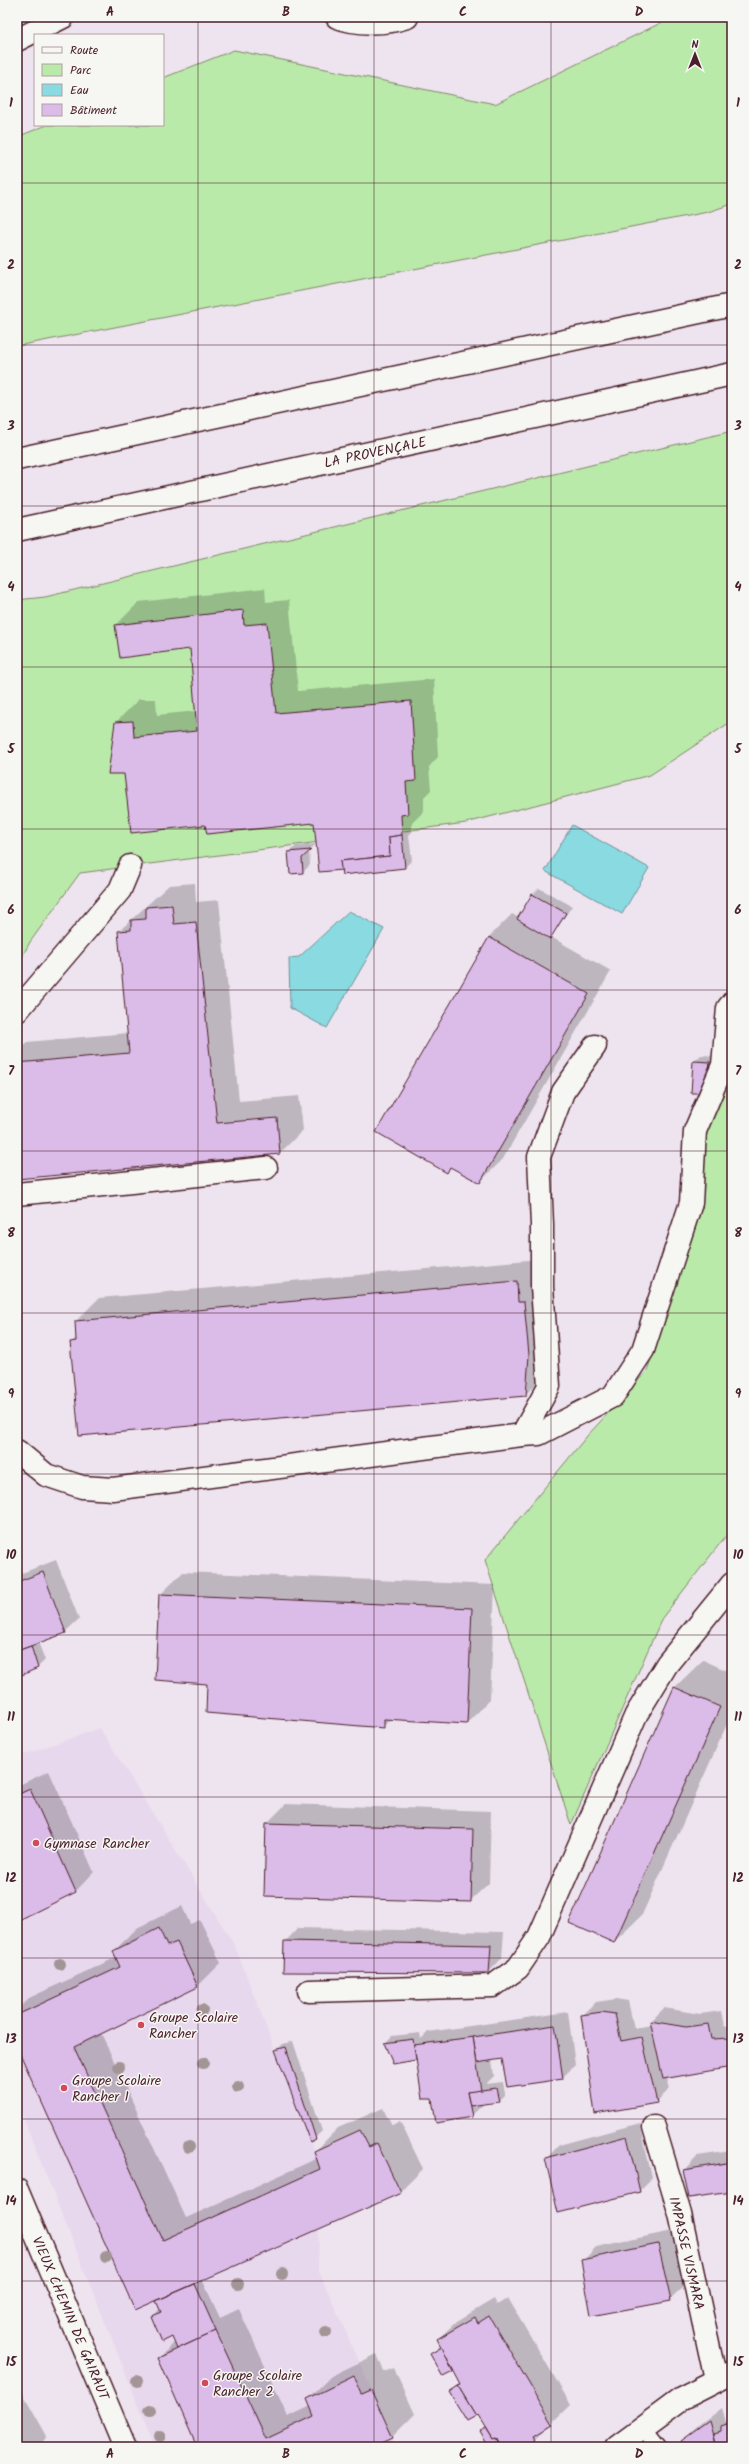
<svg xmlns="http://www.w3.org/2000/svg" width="749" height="2464" font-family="Kalam,sans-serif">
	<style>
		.built { fill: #e8d8ed }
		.green { fill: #baeaaa; stroke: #82846a }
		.water { fill: #89dbe1; stroke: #709098 }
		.shadow { fill: #0003 }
		.building { fill: #dbbbe8; stroke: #4a1f2b }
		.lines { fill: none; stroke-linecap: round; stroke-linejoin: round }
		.service-casing { stroke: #4a1f2b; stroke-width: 19 }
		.minor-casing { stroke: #4a1f2b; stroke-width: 25 }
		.tertiary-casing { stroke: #4a1f2b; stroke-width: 25 }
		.motorway-casing { stroke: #4a1f2b; stroke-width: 25 }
		.service { stroke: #f6f6f2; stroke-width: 16 }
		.minor { stroke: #f6f6f2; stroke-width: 22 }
		.tertiary { stroke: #f6f6f2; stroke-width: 22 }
		.motorway { stroke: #f6f6f2; stroke-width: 22 }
		.tree { fill: #a39495 }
		.grid { fill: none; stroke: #4a1f2b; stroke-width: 1; stroke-opacity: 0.55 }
		.poi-dot { fill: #d1495b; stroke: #f6f6f2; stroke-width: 1.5 }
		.labels { text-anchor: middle; stroke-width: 3; stroke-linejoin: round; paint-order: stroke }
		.street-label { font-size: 14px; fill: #4a1f2b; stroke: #f6f6f2 }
		.poi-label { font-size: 14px; fill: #4a1f2b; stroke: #f6f6f2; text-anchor: start }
		.neatline { fill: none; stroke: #4a1f2b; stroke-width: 1.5 }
		.grid-label { font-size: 13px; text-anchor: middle; font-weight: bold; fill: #4a1f2b }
	</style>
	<rect width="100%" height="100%" fill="#eee4ef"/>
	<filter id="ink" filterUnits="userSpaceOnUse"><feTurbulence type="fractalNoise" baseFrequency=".025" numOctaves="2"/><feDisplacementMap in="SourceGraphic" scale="8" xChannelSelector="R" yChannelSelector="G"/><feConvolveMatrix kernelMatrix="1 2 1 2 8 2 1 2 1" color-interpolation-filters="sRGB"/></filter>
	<g filter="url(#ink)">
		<path class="built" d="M100,1728L235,1946L314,2151L360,2130L369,2147L377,2143L401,2193L319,2229L318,2269L397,2447H155L17,2103V1757Z"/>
		<g class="green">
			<path d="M673,17H732V204L708,212L17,346V137L47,125H163V78L234,50L495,104Z"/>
			<path d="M732,431V721L650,775L466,823L80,873L30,942L17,966V600L45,597Z"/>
			<path d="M732,1050V1528L662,1618L571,1825L485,1560L587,1436L647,1371L701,1204L707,1130Z"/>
		</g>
		<g class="water">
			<path d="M572,825L649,868L622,914L545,871Z"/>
			<path d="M349,911L384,929L327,1028L290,1008L289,958L299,957Z"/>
		</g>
		<g class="shadow">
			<path d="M265,588L266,602L289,600L298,691L434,679L438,757L429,767L431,790L424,797V811L412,823V832L409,835L412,860L405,867L342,869L315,822L206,824L125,773L116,722L139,699H156L157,715L197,711L191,648L116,625L139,602Z"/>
			<path d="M316,844L309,851L310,865L303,872L291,873L289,852L296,846Z"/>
			<path d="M195,883L196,902L219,900L239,1101L299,1096L303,1130L280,1153L17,1178V1052L27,1042L128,1033L119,931L169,885Z"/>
			<path d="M539,888L572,906L551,937L611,971L503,1159L480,1182L452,1166L447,1171L378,1131L489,937L512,914L519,918L533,894Z"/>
			<path d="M701,1055L717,1056L715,1085L694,1061Z"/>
			<path d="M539,1259L548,1372L525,1395L71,1343L77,1337L76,1321L99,1298Z"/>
			<path d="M17,1559L22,1573L56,1560L79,1619L65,1632L38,1642L45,1660L38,1667L17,1675Z"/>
			<path d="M183,1572L495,1585L490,1700L467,1723L391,1718L383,1727L208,1683L160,1595Z"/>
			<path d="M703,1660L732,1673V1713L642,1915L614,1942L570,1923L675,1687Z"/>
			<path d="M49,1771L94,1872L76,1891L17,1919V1786Z"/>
			<path d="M286,1804L491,1811L489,1883L470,1901L267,1823Z"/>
			<path d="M182,1906L190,1924L200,1920L221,1963L198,1986L101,2033L186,2218L318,2158L315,2151L338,2128L383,2108L392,2125L400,2121L423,2169L400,2192L202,2279L220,2318L239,2309L288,2417L311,2406L308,2399L331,2376L377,2354L384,2372L394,2368L415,2414L392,2437L371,2447H190L196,2441L159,2358L175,2342L172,2336L152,2316L160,2309L157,2302L161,2297L17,2045V2010L29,1998L117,1957L114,1951L137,1928Z"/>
			<path d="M298,1928L504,1932L502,1958L489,1972L285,1942Z"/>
			<path d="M616,1999L628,2001L634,2028L652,2025L651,2021L664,2008L700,2014L721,2011L724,2026H732V2065L667,2078L670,2089L656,2102L582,2016L596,2002Z"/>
			<path d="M568,2012L575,2065L562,2078L502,2058L492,2060L494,2076L486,2084L503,2082L505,2094L498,2101L485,2103L471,2116L433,2098L415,2049L385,2043L392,2036L420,2033L421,2039L428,2032Z"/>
			<path d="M293,2041L322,2131L315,2138L276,2050L283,2044Z"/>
			<path d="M640,2123L652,2178L639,2191L546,2159L559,2145Z"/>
			<path d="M732,2151V2191L684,2170L697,2156Z"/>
			<path d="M672,2231L684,2287L670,2300L583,2261L596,2247Z"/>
			<path d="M508,2298L571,2405L537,2438L521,2447H490L481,2433L488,2426L478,2412L450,2392L461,2383L454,2369L452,2371L431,2354L441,2345L438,2339L457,2321L494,2299L497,2305Z"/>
			<path d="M17,2387L20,2388L47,2436L39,2447H17Z"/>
			<path d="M722,2408L726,2422L732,2416V2447H684L682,2441L696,2428Z"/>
		</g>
		<g class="building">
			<path d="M243,610L244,625L267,623L276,713L411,701L416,781L406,782L408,814L401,815L402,835L389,837L390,856L340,861L342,870L319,872L314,823L207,834L205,825L131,833L124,774H108L115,722L133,721L134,737L197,731L190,649L120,658L115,625Z"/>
			<path d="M402,835L405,868L342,875L340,861L390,856L389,837Z"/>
			<path d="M311,850L302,858L303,873L290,874L288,852Z"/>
			<path d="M532,894L566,913L550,939L517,919Z"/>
			<path d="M172,905L174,924L196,922L217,1123L277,1118L280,1154L17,1179V1063L129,1053L118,931L131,930V920L146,919V907Z"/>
			<path d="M489,937L589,994L480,1183L450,1167L447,1173L376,1132Z"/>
			<path d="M693,1061L710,1062L709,1093H691Z"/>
			<path d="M517,1281L518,1302H524L529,1355L526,1396L79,1436L70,1342L76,1341L75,1321Z"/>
			<path d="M43,1572L66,1633L17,1651V1582Z"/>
			<path d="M159,1594L472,1608L467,1724L384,1719V1728L206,1713L207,1684L155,1680Z"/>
			<path d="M31,1646L38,1668L17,1677V1651Z"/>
			<path d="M674,1687L720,1707L614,1943L569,1923Z"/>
			<path d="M30,1789L76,1892L17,1921V1795Z"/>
			<path d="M266,1823L473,1829L471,1902L264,1896Z"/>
			<path d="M159,1928L167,1946L177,1942L198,1987L74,2047L163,2240L320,2169L314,2151L360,2130L369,2147L377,2143L401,2193L135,2310L17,2047V2015L120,1967L113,1951Z"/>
			<path d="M284,1941L491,1945L489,1973L283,1972Z"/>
			<path d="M602,2012L615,2014L621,2041L642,2037L657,2103L595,2114L581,2015Z"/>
			<path d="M650,2021L686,2027L708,2024L711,2039L732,2038V2067L663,2079Z"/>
			<path d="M555,2025L563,2079L507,2087L502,2059L477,2063L473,2037Z"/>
			<path d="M473,2037L481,2091L467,2092L472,2117L436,2123L432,2099H422L414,2045Z"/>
			<path d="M413,2039L416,2060L393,2064L384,2043Z"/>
			<path d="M286,2047L316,2139L310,2142L275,2050Z"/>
			<path d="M496,2088L499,2102L470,2106L467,2092Z"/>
			<path d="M627,2136L640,2192L558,2213L545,2158Z"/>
			<path d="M732,2162V2192L689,2198L683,2170Z"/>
			<path d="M658,2244L671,2301L591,2316L581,2260Z"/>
			<path d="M195,2284L216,2331L177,2349L172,2337L162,2342L151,2316L161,2312L156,2301Z"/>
			<path d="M489,2316L553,2424L535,2435L537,2439L523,2447H501L496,2438L493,2439L478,2414L476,2416L458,2386L461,2385L437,2339L475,2317L478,2323Z"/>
			<path d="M216,2331L266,2439L314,2416L307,2399L354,2376L362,2394L371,2390L393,2438L373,2447H197L158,2358Z"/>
			<path d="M442,2347L453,2372L443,2377L430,2354Z"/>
			<path d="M458,2386L476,2416L467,2421L449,2392Z"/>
			<path d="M709,2421L716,2447H683L681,2441Z"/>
			<path d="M732,2423V2447H716L713,2434L720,2432V2427Z"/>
			<path d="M486,2428L493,2439L496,2438L501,2447H489L480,2432Z"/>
		</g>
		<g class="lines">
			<defs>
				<path id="service" d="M643,2427L659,2447"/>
				<g id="minor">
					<path d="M337,17C357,25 387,24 407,17"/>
					<path d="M17,40L63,17"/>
					<path d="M17,1011L120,890L130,866"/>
					<path d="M17,1194L266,1168"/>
					<path d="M522,1435L539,1434L613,1396L643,1350L691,1203L695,1131L723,1065L728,1008L732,1003"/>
					<path d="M17,1451L46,1475L82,1487L113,1489L522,1435L549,1386L542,1287V1225L539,1157L563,1092L595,1046"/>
					<path d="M309,1991L493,1986L518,1968L539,1937L636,1715L667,1664L732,1584"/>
					<path d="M654,2127L680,2214L716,2380"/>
					<path d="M17,2190L125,2447"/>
				</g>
				<path id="tertiary" d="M616,2447L681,2399L732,2373"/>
				<g id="motorway">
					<path d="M17,459L732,305"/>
					<path d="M17,530L732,374"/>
				</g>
			</defs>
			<use href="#service" class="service-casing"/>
			<use href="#minor" class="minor-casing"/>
			<use href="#tertiary" class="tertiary-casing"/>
			<use href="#motorway" class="motorway-casing"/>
			<use href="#service" class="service"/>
			<use href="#minor" class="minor"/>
			<use href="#tertiary" class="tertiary"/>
			<use href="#motorway" class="motorway"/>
		</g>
		<g class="tree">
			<circle cx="60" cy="1964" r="6"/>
			<circle cx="202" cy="2010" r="6"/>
			<circle cx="203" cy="2063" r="6"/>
			<circle cx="119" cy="2067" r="6"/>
			<circle cx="238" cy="2087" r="6"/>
			<circle cx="189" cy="2147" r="6"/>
			<circle cx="106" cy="2257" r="6"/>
			<circle cx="282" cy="2274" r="6"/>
			<circle cx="238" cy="2284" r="6"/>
			<circle cx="326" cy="2332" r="6"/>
			<circle cx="137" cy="2381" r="6"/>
			<circle cx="150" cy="2410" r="6"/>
			<circle cx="160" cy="2436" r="6"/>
		</g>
	</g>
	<path class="grid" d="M198,17V2447M374,17V2447M551,17V2447M17,183H732M17,345H732M17,506H732M17,667H732M17,829H732M17,990H732M17,1151H732M17,1313H732M17,1474H732M17,1635H732M17,1797H732M17,1958H732M17,2119H732M17,2281H732"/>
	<g class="poi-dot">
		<circle cx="36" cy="1843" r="4"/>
		<circle cx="141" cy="2025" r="4"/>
		<circle cx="64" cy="2088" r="4"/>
		<circle cx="205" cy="2383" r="4"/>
	</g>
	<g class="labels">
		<g class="street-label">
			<text transform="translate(375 452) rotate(-12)" y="5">LA PROVENÇALE</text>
			<text transform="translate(687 2253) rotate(77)" y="5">IMPASSE VISMARA</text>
			<text transform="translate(71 2318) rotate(67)" y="5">VIEUX CHEMIN DE GAIRAUT</text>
		</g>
		<g class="poi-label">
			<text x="44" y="1848">Gymnase Rancher</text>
			<text x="149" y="2022">Groupe Scolaire<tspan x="149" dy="16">Rancher</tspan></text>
			<text x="72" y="2085">Groupe Scolaire<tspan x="72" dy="16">Rancher 1</tspan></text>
			<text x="213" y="2380">Groupe Scolaire<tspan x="213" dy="16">Rancher 2</tspan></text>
		</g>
	</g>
	<rect width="749" height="2464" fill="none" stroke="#f6f6f2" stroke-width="44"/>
	<rect x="34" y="34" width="130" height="92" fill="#f6f6f2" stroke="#b1a0a2"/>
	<rect x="42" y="47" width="20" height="6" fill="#f6f6f2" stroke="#b1a0a2"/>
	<text x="70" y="54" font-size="12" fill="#4a1f2b">Route</text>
	<rect x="42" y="64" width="20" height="12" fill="#baeaaa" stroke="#b1a0a2"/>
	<text x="70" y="74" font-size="12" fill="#4a1f2b">Parc</text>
	<rect x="42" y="84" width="20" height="12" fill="#89dbe1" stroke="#b1a0a2"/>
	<text x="70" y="94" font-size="12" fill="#4a1f2b">Eau</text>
	<rect x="42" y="104" width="20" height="12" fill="#dbbbe8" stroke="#b1a0a2"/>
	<text x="70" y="114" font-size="12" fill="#4a1f2b">Bâtiment</text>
	<g transform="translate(695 54)" stroke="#f6f6f2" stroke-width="3" paint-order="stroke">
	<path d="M0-3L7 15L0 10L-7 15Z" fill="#4a1f2b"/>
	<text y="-6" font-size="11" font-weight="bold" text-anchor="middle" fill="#4a1f2b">N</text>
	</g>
	<rect x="22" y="22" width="705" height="2420" class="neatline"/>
	<g class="grid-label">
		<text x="110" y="16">A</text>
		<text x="286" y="16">B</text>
		<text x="463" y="16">C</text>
		<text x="639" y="16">D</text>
		<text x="11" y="107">1</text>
		<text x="738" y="107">1</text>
		<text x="11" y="269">2</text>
		<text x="738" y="269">2</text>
		<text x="11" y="430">3</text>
		<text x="738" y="430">3</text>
		<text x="11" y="591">4</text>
		<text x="738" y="591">4</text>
		<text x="11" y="753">5</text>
		<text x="738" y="753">5</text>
		<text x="11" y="914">6</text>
		<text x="738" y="914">6</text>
		<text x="11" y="1075">7</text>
		<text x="738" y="1075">7</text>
		<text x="11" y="1237">8</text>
		<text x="738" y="1237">8</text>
		<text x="11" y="1398">9</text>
		<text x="738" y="1398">9</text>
		<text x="11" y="1559">10</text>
		<text x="738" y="1559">10</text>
		<text x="11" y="1721">11</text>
		<text x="738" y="1721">11</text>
		<text x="11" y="1882">12</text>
		<text x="738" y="1882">12</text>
		<text x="11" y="2043">13</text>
		<text x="738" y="2043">13</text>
		<text x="11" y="2205">14</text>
		<text x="738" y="2205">14</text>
		<text x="11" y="2366">15</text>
		<text x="738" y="2366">15</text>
		<text x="110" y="2458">A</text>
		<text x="286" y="2458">B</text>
		<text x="463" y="2458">C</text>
		<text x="639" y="2458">D</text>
	</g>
</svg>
